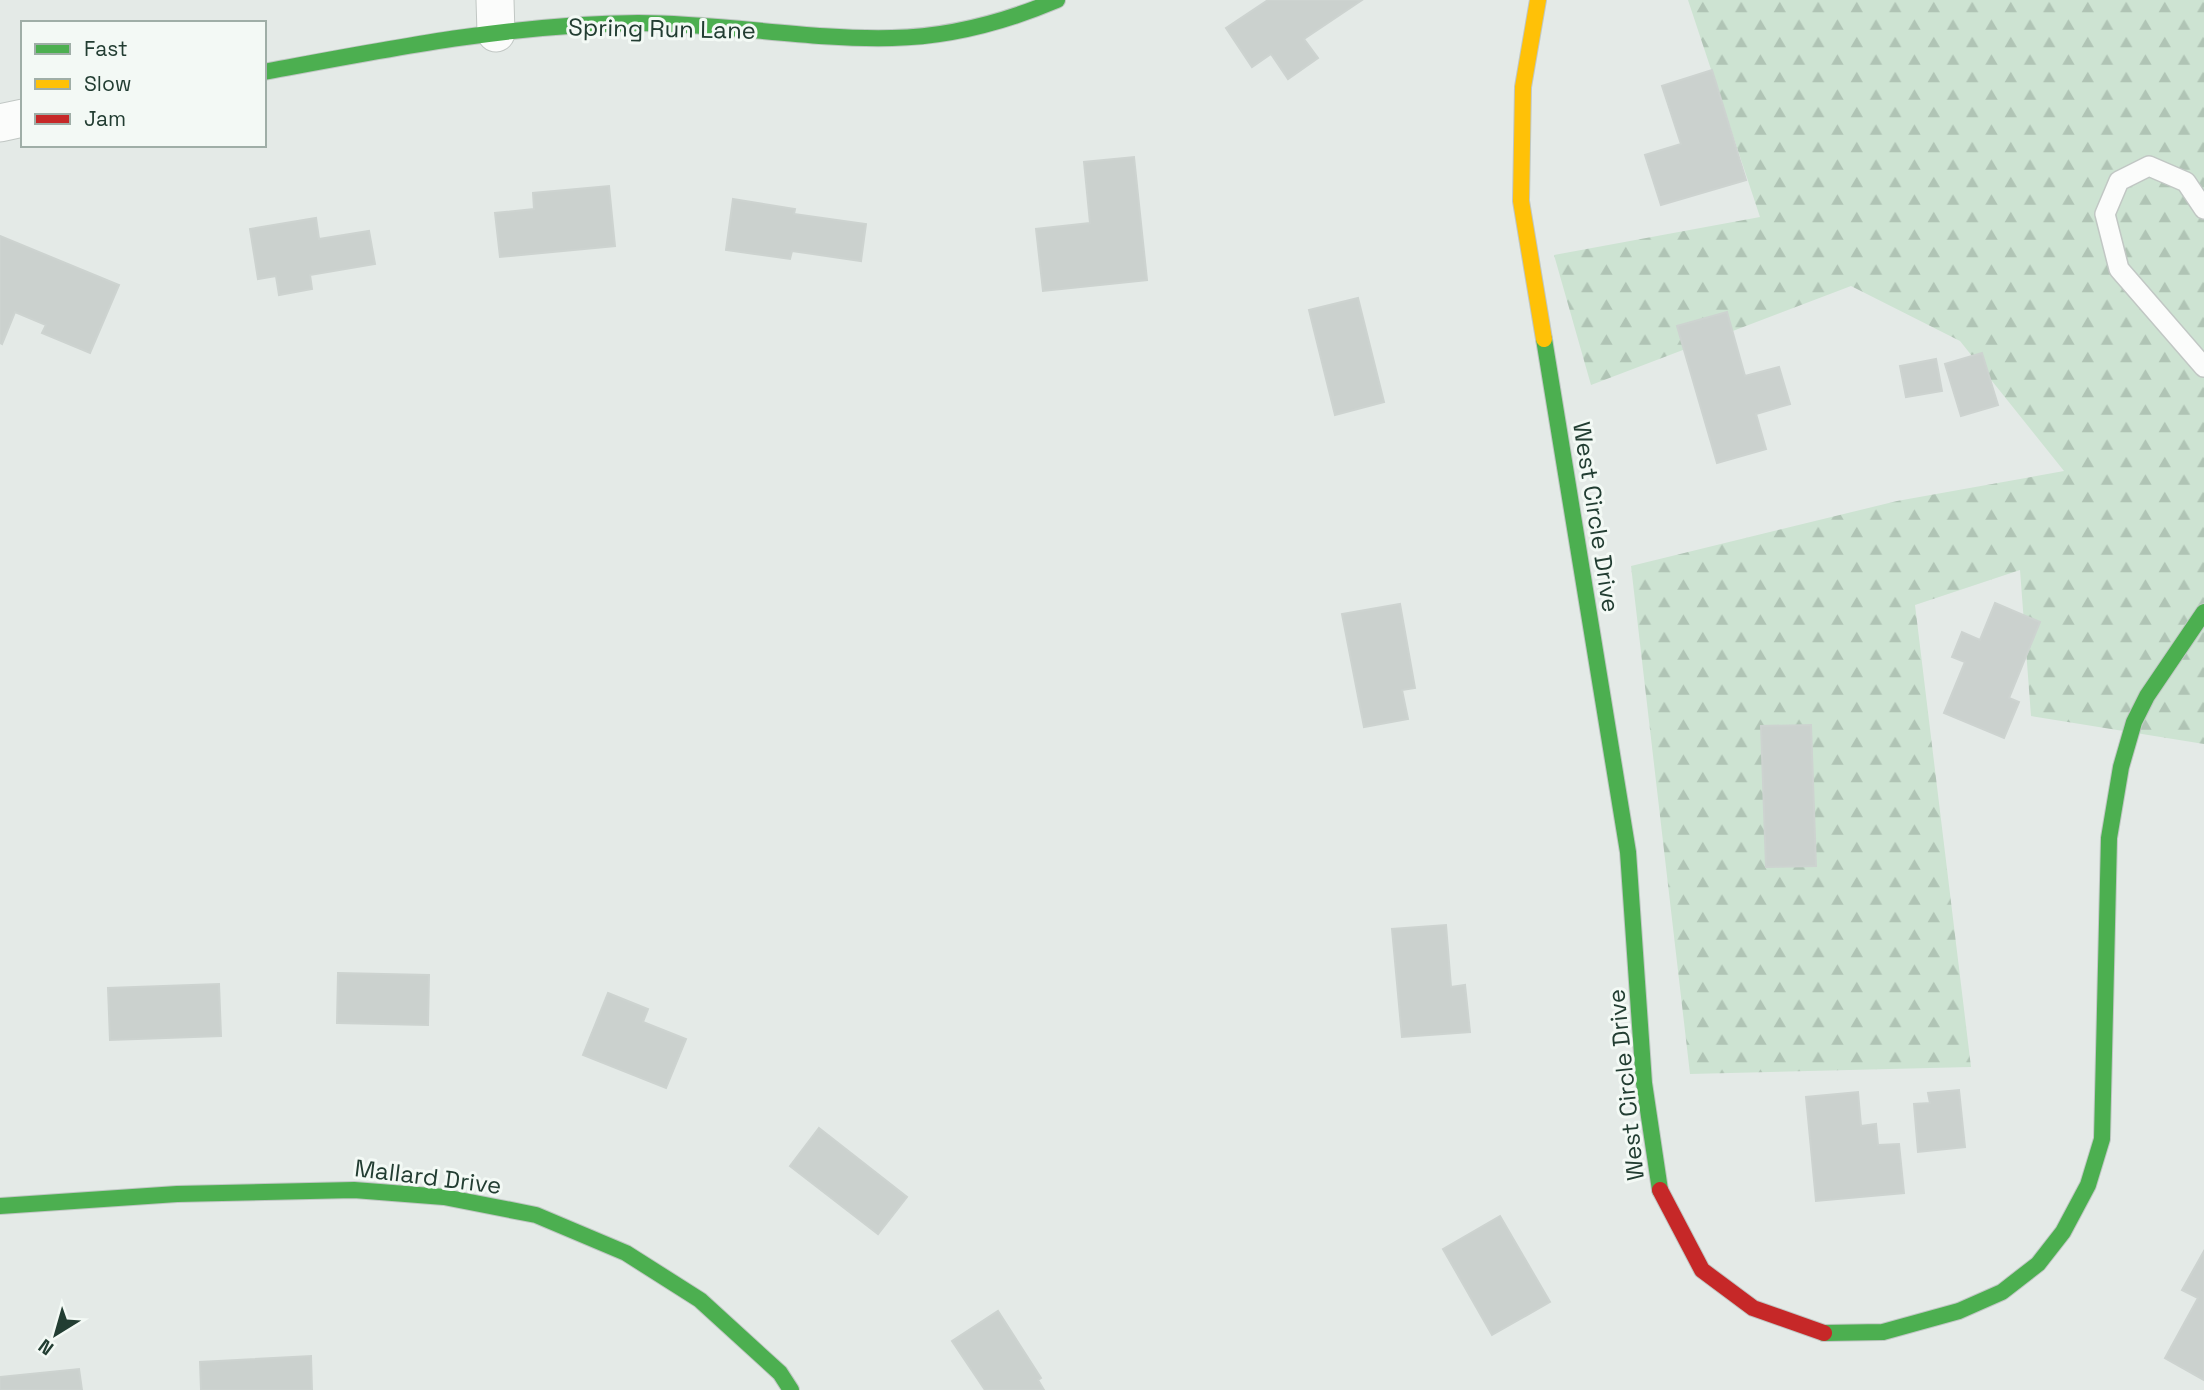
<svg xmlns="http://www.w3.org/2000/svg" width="2204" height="1390" font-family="'Space Grotesk',sans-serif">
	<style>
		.forest { fill: url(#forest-firs) }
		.building { fill: #cbd1ce; stroke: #cdd3d0; stroke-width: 2 }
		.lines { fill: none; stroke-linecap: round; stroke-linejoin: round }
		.lane-casing { stroke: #c1c7c4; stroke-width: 22 }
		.street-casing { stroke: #c1c7c4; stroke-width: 39 }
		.fast-casing { stroke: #c0c7c4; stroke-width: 18 }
		.slow-casing { stroke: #c0c7c4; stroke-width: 18 }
		.jam-casing { stroke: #c0c7c4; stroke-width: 18 }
		.lane { stroke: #fbfcfb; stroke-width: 19 }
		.street { stroke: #fbfcfb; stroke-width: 37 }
		.fast { stroke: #4caf50; stroke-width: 16 }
		.slow { stroke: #ffc107; stroke-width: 16 }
		.jam { stroke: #c62828; stroke-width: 16 }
		.labels { text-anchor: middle; stroke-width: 6; stroke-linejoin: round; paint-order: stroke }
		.street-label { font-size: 24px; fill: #223d32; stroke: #f3f9f5 }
	</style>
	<defs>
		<pattern id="forest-firs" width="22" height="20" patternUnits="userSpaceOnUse" patternTransform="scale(1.75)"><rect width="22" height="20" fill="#cde3d2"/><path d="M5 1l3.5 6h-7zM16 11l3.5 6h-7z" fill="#b0c4b5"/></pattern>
	</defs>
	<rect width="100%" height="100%" fill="#e4eae7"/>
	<path class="forest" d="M1688,0H2204V744L2031,716L2020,570L1915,605L1971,1067L1690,1074L1631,566L1897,501L2064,471L1960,341L1851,286L1591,385L1554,255L1760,217Z"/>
	<g class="building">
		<path d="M1268,0H1362L1304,39L1318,58L1288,79L1271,54L1252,67L1226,28Z"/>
		<path d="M1712,70L1746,180L1661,205L1645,155L1681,144L1662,86Z"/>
		<path d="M1134,157L1147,280L1043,291L1036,229L1090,223L1084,162Z"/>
		<path d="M609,186L615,246L500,257L495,213L534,209L533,193Z"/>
		<path d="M733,199L795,209L794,214L866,224L861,261L792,251L790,259L726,250Z"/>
		<path d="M316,218L319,239L369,231L375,264L310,275L312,289L279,295L276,276L258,279L250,229Z"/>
		<path d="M0,236L119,285L90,353L42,333L46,325L15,312L2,344L0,343Z"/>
		<path d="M1358,298L1384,402L1335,415L1309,310Z"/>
		<path d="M1727,312L1745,376L1779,367L1790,404L1756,414L1766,449L1717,463L1677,326Z"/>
		<path d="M1982,353L1998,405L1961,416L1945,364Z"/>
		<path d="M1936,359L1942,391L1906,397L1900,366Z"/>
		<path d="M1995,603L2040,622L2009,698L2019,702L2004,738L1944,713L1965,662L1952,657L1962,632L1980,640Z"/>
		<path d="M1400,604L1415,688L1402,690L1408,719L1364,727L1342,614Z"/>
		<path d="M1811,725L1816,866L1766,867L1761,726Z"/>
		<path d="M1446,925L1451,987L1465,985L1470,1032L1402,1037L1392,929Z"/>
		<path d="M338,973L429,975L428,1025L337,1023Z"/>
		<path d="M219,984L221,1036L110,1040L108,988Z"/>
		<path d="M608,993L648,1009L643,1022L686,1039L666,1088L583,1055Z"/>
		<path d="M1959,1090L1965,1147L1918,1152L1914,1104L1930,1103L1928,1093Z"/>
		<path d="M1858,1092L1861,1126L1876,1124L1878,1145L1899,1144L1904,1193L1816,1201L1806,1097Z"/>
		<path d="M819,1128L907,1197L878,1234L790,1166Z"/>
		<path d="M1500,1216L1550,1302L1492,1335L1443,1249Z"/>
		<path d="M2204,1251V1380L2165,1358L2198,1298L2182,1290Z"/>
		<path d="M998,1311L1041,1378L1038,1380L1044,1390H985L952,1341Z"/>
		<path d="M311,1356L312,1390H201L200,1362Z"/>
		<path d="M79,1369L82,1390H0V1377Z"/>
	</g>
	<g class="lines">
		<defs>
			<path id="lane" d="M2204,209L2186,182L2149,166L2119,181L2105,214L2119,269L2204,367"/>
			<g id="street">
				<path d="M495,0L496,33"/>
				<path d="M0,123L23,118"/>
			</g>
			<g id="fast">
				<path d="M264,72C387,49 512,24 638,23C723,23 807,40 892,38C949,37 1005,22 1057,0"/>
				<path d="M1544,339L1628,852L1644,1083L1660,1190"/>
				<path d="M0,1206L177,1194L354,1190L444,1197L536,1215L626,1253L700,1300L780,1373L791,1390"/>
				<path d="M1824,1333L1883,1332L1959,1311L2002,1292L2038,1264L2063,1232L2088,1185L2102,1139L2109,838L2121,767L2134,722L2147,696L2204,612"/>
			</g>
			<path id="slow" d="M1538,0L1523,87L1521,201L1544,339"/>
			<path id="jam" d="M1660,1190L1702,1270L1753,1308L1824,1333"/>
		</defs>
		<use href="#lane" class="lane-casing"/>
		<use href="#street" class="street-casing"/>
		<use href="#fast" class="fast-casing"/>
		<use href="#slow" class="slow-casing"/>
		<use href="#jam" class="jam-casing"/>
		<use href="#lane" class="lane"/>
		<use href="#street" class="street"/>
		<use href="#fast" class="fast"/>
		<use href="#slow" class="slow"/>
		<use href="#jam" class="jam"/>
	</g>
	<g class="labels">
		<g class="street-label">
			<text transform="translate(662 29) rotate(1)" y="8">Spring Run Lane</text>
			<text transform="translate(1596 517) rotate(81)" y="8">West Circle Drive</text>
			<text transform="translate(1626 1085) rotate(-96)" y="8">West Circle Drive</text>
			<text transform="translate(428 1177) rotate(7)" y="8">Mallard Drive</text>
		</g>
	</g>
	<rect x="21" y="21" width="245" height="126" fill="#f3f9f5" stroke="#9faea7" stroke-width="2"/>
	<rect x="35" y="44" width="35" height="10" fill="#4caf50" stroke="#9faea7" stroke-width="2"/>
	<text x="84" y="56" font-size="21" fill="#223d32">Fast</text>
	<rect x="35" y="79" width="35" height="10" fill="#ffc107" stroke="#9faea7" stroke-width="2"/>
	<text x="84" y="91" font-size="21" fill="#223d32">Slow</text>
	<rect x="35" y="114" width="35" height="10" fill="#c62828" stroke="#9faea7" stroke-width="2"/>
	<text x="84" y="126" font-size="21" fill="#223d32">Jam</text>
	<g transform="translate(56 1334) rotate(217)" stroke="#f3f9f5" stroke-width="5" paint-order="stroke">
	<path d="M0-5L12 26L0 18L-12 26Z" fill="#223d32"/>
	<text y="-10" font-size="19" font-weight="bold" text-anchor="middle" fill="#223d32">N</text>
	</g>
</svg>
